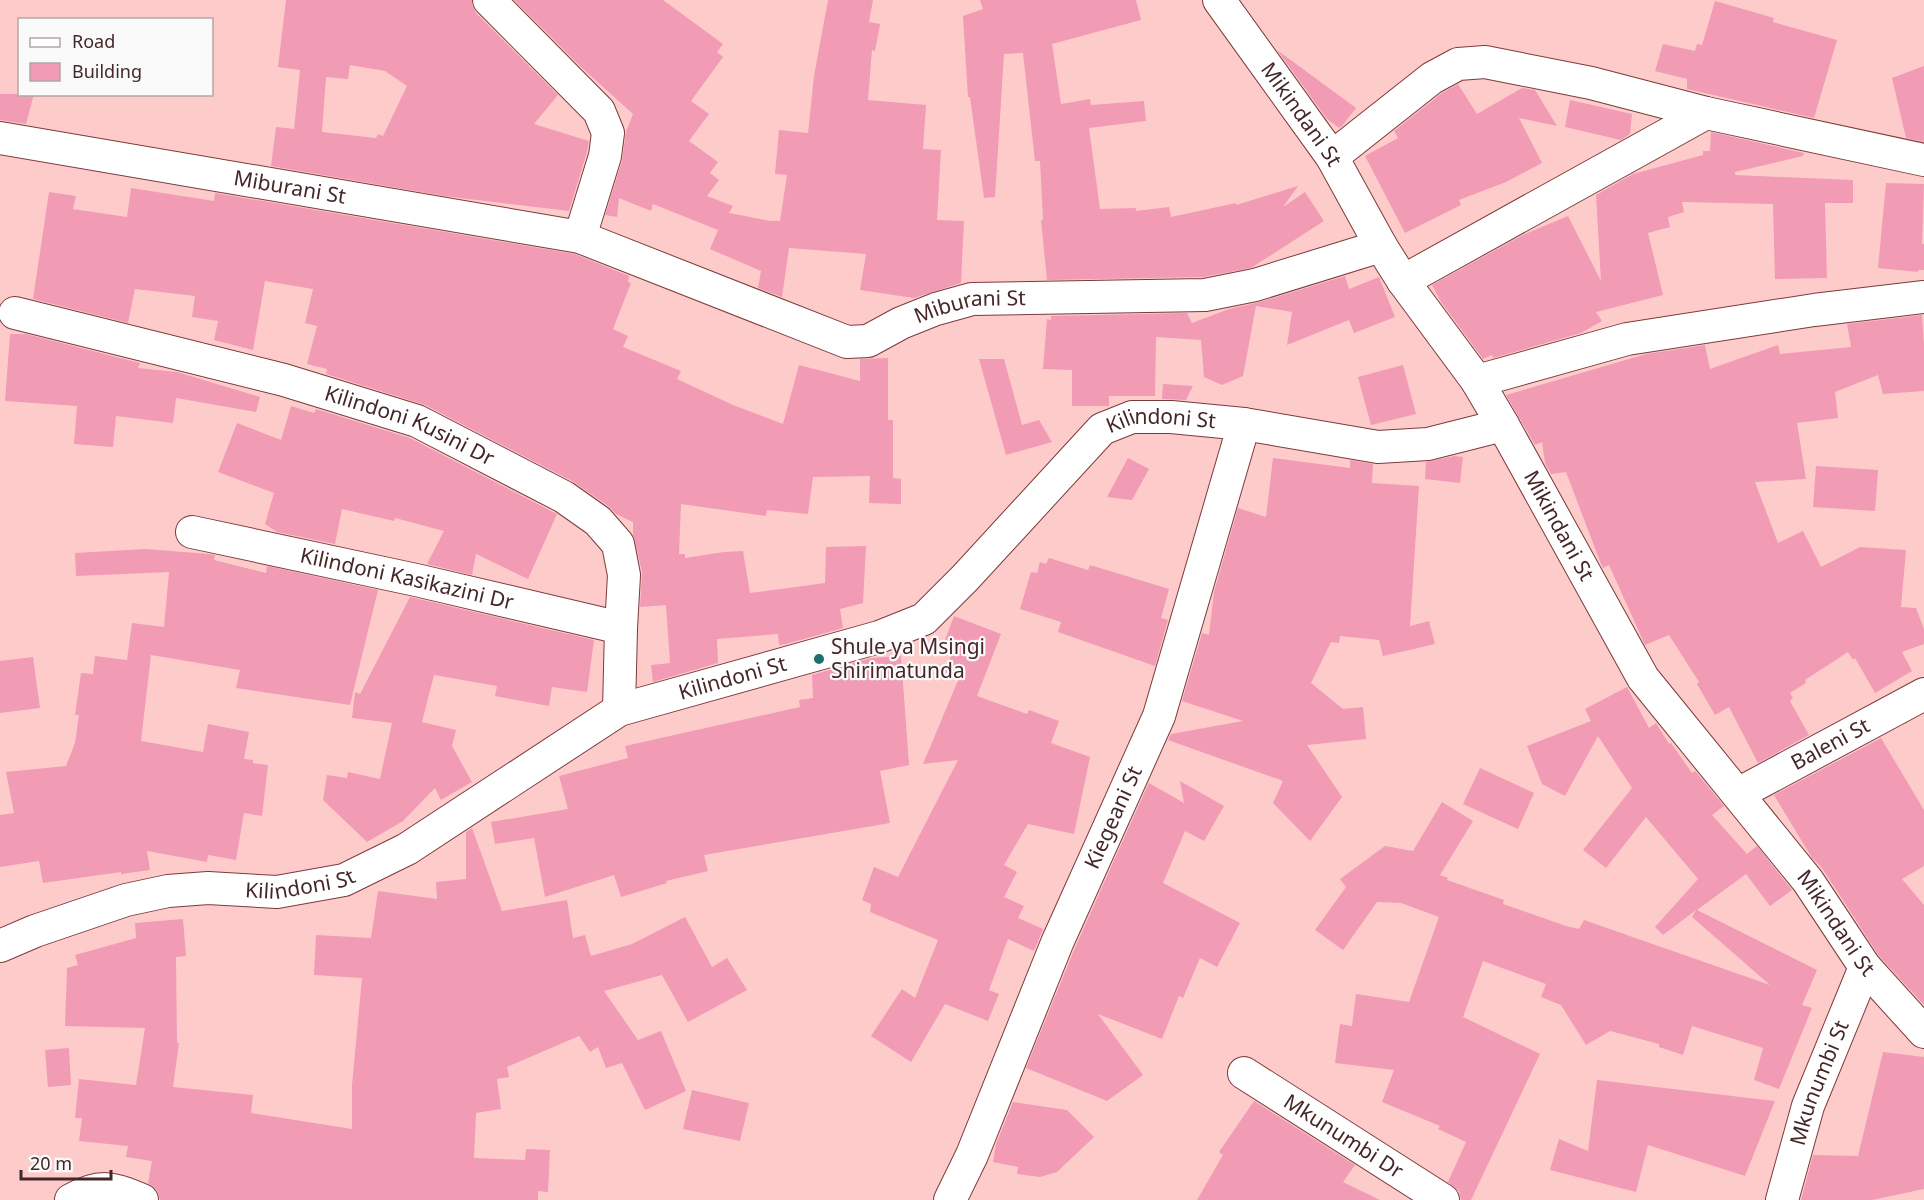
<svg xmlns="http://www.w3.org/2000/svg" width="1924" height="1200" font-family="'Noto Sans',sans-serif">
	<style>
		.building { fill: #f19bb5; fill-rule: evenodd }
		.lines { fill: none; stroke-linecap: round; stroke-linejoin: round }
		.minor-casing { stroke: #7d3a3c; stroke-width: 34 }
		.minor { stroke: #fff; stroke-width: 32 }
		.poi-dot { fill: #206c70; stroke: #fafafa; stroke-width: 2 }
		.labels { text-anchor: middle; stroke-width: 4.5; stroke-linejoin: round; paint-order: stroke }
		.street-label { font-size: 21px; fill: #462728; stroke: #fafafa }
		.poi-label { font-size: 21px; fill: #462728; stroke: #fafafa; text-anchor: start }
	</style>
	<rect width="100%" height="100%" fill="#fdccca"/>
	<g class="building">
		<path d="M286,0H472V5L476,13L558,95L534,124L589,141L587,152L569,211L444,196L271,166L276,127L294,129L300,70L278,67ZM350,65L385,71L407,86L383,136L378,134L376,138L322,132L326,77L348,79Z"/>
		<path d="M514,0H663L723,44L717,52L723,57L691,101L709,114L689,141L718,162L710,173L719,180L707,196L733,206L729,213L770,221H780L787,175L775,174L779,130L808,133L814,76L828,0H873L869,22L880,24L875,51L872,50L868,100L926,105L923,149L941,150L937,220L964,221L961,283L914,298L860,290L866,254L789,248L782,297L758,288L761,271L710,249L718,230L653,204L651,211L619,198L617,217L605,215L622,161L626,132L633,114L581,67Z"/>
		<path d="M980,0H1136L1141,20L1052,44L1061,104L1090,99L1091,105L1144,101L1146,121L1089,128L1100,209L1136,208V211L1169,207L1171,217L1236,203V205L1298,186L1283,207L1305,192L1324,221L1251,268L1203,277L1047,280L1041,220H1043L1040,161H1035L1023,53L1004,54L995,197L984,198L970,97H968L963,16L983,9Z"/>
		<path d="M1715,1L1774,18L1773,22L1837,40L1814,118L1687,89V79L1655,71L1663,44L1695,51L1697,44L1702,45Z"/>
		<path d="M1277,50L1356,108L1342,126L1339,128L1327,119Z"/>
		<path d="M1924,66V142L1906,138L1892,78Z"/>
		<path d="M1458,84L1477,114L1522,88L1535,90L1557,126L1519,118L1542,163L1506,182L1459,200L1461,205L1405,233L1365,156L1398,138L1394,131L1442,93Z"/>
		<path d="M0,94H34L26,124L0,120Z"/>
		<path d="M1570,100L1632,114L1630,134L1621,140L1565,127Z"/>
		<path d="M1711,132L1804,153L1803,156L1735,172V175L1853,180V203H1825L1827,278L1775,279L1773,204L1682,202L1684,212L1668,217L1670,227L1648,233L1663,295L1596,312L1602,321L1581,333L1493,358L1492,355L1483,359L1441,302L1432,285L1523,235L1568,216L1601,281L1596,195L1633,174L1703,155V151H1710Z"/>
		<path d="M1886,183L1924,184L1922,244H1924V270H1918V272L1878,268Z"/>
		<path d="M131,188L214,201L215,193L575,254L629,276L628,282L631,283L613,329L628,336L623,347L681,371L677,379L733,405L783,424L799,365L860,381V359L888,358V420H893V478L901,479V504L869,503L870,476L813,477L808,514L767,510L766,516L681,504L679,554H685V558L724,552L743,551L750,593L825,583L826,547L866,546L863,603L840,609L843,628L786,644L779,645L778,634L717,639L718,663L653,682L651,665L670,663L666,605L640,607L642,572L633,535V522L616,514L608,506L572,481L425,405L326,374L327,369L307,364L317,326L305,323L313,289L265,281L253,350L214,340L218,321L192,317L195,296L135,289L128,323L33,299L49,192L76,196L73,209L127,217Z"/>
		<path d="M1345,276L1349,289L1379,277L1395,317L1354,333L1349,320L1287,345L1292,312L1256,306L1243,376L1222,385L1204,377L1201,340L1156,337L1155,396H1109V406H1072V370L1043,369L1047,319L1051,320V316L1187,313L1192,323L1229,309L1260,302Z"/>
		<path d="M1922,315L1924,344V391L1883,394L1878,375L1835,392L1838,418L1797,423L1806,479L1755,482L1778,543L1803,531L1821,567L1860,547L1906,550L1901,607L1916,608L1924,629V644L1902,652L1912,671L1875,693L1855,658L1853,660L1848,652L1805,680L1806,683L1790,693L1793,698L1790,701L1809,735L1758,763L1729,707L1715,715L1697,684L1699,682L1669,635L1645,645L1609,565L1603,568L1601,564L1566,472L1551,474L1545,463L1542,442L1535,445L1506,395L1646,354L1705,345L1710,369L1778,345L1780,354L1851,347L1847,324Z"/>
		<path d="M10,334H26L140,363L138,368L177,372L260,397L256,412L176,398L173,423L116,416L113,447L74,444L77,406L5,401Z"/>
		<path d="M979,359H1004L1022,425L1039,420L1052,442L1006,455Z"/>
		<path d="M1403,365L1416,414L1371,425L1358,377Z"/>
		<path d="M1163,384L1193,386L1186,400L1162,399Z"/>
		<path d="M291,406L314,413L316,409L410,438L557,514L528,579L476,554L472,575L427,564L444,531L395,518L394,521L342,509L335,544L277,532L265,524L274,493L218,472L237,423L281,440Z"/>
		<path d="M1455,456L1463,457L1460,483L1425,479L1426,462Z"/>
		<path d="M1128,458L1149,469L1132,500L1107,497Z"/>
		<path d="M1273,458L1350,468V460L1373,464L1372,483L1419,486L1410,626L1429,621L1435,644L1383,656L1379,640L1340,636L1339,643L1331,642L1311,683L1343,709L1363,707L1366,739L1307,745L1342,797L1310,841L1273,803L1283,781L1168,740L1171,734L1243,721L1182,701L1202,633L1209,635L1214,592L1238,508L1266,517Z"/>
		<path d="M1816,466L1878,470L1875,511L1813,507Z"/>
		<path d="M146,549L209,554L215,555L214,560L266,573L267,566L378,590L350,705L236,688L240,670L151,655L141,741L203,752L208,724L249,732L244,759L253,760V763L268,765L262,816L244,813L236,860L208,855L207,862L147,851L150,870L121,874V872L43,883L39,861L0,867V815L14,813L6,772L66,766L75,743L79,715H75L81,673L93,674L95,656L127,660L132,623L164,627L169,572L76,576L75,553Z"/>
		<path d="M1049,558L1088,570L1090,565L1169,589L1161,618L1168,620L1155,666L1058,632L1061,622L1020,609L1031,572L1037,573L1040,562L1046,564Z"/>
		<path d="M410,597L594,640L587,692L552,687L549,706L495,696L497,686L434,675L422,722L456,730L452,746L472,782L441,800L435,788L403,821L367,842L323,800L327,775L347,778L348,772L380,779L392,723L352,718L355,692L360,694Z"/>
		<path d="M954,616L1001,634L977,696L1027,714L1029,710L1059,721L1051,743L1090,757L1074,834L1028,824L1004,865L1017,872L1004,897L1024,906L1018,918L1043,929L1034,951L1008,939L989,990L999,994L988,1021L945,1004L911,1062L871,1036L902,989L915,998L938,940L870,912L871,904L862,900L874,867L898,877L958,760L923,764L959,678L945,672L955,645L945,640Z"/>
		<path d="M901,656L909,765L880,771L890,823L704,855L708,871L666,881L667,883L621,897L614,875L545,897L534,838L495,844L491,822L568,809L559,776L628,758L625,746L800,707L799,700L813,698L812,675L871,658Z"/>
		<path d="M33,657L40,708L0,713V661Z"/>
		<path d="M1627,687L1649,728L1656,723L1669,744L1671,743L1692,773L1695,771L1724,806L1712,815L1747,854L1757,846L1792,890L1770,906L1746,874L1697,910L1817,970L1802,1005L1812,1008L1779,1089L1754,1080L1763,1048L1692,1026L1683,1055L1659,1047V1044L1610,1031L1586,1045L1561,1005L1541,997L1546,984L1483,961L1463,1017L1540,1054L1471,1200H1461L1459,1191L1448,1182L1466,1142L1438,1129L1440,1126L1382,1102L1394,1070L1335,1063L1340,1024L1352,1026L1356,994L1409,1002L1439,917L1401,903L1377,902L1343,950L1315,930L1346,887L1340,879L1385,846L1413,851L1442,802L1473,821L1440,875L1448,878L1447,880L1504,900L1503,904L1566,926L1579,929L1584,920L1770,985L1692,917L1696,910L1663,935L1655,927L1698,879L1646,817L1606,868L1583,850L1632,788L1598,736L1565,796L1542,784L1527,746L1591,721L1585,709Z"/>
		<path d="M1881,738L1924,810V866L1902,879L1924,905V1005L1879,956L1822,868L1812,858L1774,795Z"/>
		<path d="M1480,768L1534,793L1518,829L1463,804Z"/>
		<path d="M1180,781L1224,806L1204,841L1185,831L1163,883L1240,923L1217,967L1200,958L1183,998L1179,996L1162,1039L1098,1014L1143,1075L1107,1101L1026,1068L1074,950L1146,789L1149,783L1184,803Z"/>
		<path d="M472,828L502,911L567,900L573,938L585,935L591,956L632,944L685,917L712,967L727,958L747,990L688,1022L662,975L604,991L638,1040L661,1031L686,1091L645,1110L622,1063L606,1068L598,1047L590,1052L579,1036L507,1067L509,1077L497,1079L501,1109L476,1113L474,1158L525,1160L526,1149L550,1150L548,1192L538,1191V1200H160L157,1190L148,1183L152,1161L126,1157L128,1146L79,1141L82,1118H75L79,1079L136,1085L145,1028L65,1026L67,968L78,965L75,955L136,938L135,923L183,919L186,956L176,957L177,1043H179L173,1087L253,1095L251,1113L352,1129V1085L362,978L314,975L316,935L371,938L378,891L437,899L436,882L466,879V832Z"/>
		<path d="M69,1048L71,1085L48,1087L45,1050Z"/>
		<path d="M1883,1052L1924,1057V1189L1872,1200H1801L1813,1155L1858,1156Z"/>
		<path d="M1597,1080L1749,1098L1775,1101L1745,1176L1648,1145L1636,1192L1550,1170L1559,1139L1588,1151Z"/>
		<path d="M692,1090L749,1103L740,1141L683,1129Z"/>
		<path d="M1254,1101L1355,1165L1343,1182L1380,1200H1197L1223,1155L1219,1152Z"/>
		<path d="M1013,1102L1067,1110L1094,1137L1057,1172L1040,1177L1017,1174L1018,1167L993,1162L996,1144Z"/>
	</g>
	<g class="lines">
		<defs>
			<g id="minor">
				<path d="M489,0L599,111L608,133L605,156L580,237"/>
				<path id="s1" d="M1219,0L1332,157L1381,246L1403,281L1477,381L1503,425L1643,678L1808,881L1865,967L1924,1032"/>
				<path id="s2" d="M0,138L580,237L847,342L868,341L901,323L936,309L972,299L1205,295L1255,285L1381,246"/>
				<path d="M1332,157L1432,78L1458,64L1485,62L1591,83L1706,113L1924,160"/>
				<path d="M1403,281L1706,113"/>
				<path id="s3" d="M15,313L284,380L417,421L564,497L598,521L618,544L624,575L621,628L619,710"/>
				<path d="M1477,381L1627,339L1814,310L1924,297"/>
				<path id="s4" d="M192,532L416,580L621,628"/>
				<path id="s5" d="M1738,794L1924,694"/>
				<path id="s6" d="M0,946L35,931L126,900L168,891L208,888L277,892L344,880L407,849L619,710L879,637L924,619L965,578L1102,429L1132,417H1171L1244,424L1378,447L1428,444L1503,425"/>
				<path id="s7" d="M1244,1073L1443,1200"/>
				<path d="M71,1200C99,1184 113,1187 142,1200"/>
				<path id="s8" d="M950,1200L972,1155L1057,943L1159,716L1244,424"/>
				<path id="s9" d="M1782,1200L1808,1106L1865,967"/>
			</g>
		</defs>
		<use href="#minor" class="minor-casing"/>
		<use href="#minor" class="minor"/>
	</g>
	<circle class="poi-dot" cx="819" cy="659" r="6"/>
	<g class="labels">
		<g class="street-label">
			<text dy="7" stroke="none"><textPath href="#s1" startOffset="141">Mikindani St</textPath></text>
			<text dy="7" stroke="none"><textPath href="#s2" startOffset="294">Miburani St</textPath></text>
			<text dy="7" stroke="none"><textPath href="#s2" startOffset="1006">Miburani St</textPath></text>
			<text dy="7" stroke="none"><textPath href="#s3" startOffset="411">Kilindoni Kusini Dr</textPath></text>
			<text dy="7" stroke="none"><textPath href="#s6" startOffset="1318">Kilindoni St</textPath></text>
			<text dy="7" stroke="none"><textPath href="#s1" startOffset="627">Mikindani St</textPath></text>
			<text dy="7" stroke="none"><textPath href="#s4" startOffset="220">Kilindoni Kasikazini Dr</textPath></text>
			<text dy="7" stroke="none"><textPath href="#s6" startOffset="796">Kilindoni St</textPath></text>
			<text dy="7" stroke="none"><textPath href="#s5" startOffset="105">Baleni St</textPath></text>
			<text dy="7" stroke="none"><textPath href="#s8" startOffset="416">Kiegeani St</textPath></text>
			<text dy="7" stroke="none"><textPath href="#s6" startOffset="310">Kilindoni St</textPath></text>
			<text dy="7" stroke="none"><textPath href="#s1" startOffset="1113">Mikindani St</textPath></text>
			<text dy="7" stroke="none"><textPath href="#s9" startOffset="123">Mkunumbi St</textPath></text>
			<text dy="7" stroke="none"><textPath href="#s7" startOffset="118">Mkunumbi Dr</textPath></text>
		</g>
		<g class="poi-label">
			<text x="831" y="654">Shule ya Msingi<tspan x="831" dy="24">Shirimatunda</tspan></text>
		</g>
	</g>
	<rect x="18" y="18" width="195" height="78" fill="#fafafa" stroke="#b2a6a6" stroke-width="1.5"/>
	<rect x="30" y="38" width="30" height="9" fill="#ffffff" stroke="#b2a6a6" stroke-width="1.5"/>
	<text x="72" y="48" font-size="18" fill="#462728">Road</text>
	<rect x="30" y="63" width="30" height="18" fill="#f19bb5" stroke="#b2a6a6" stroke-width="1.5"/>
	<text x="72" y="78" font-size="18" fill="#462728">Building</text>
	<path d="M21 1170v9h90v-9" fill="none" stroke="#462728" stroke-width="3"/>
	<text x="30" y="1170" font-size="18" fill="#462728" stroke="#fafafa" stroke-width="4.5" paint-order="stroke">20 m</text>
</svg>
